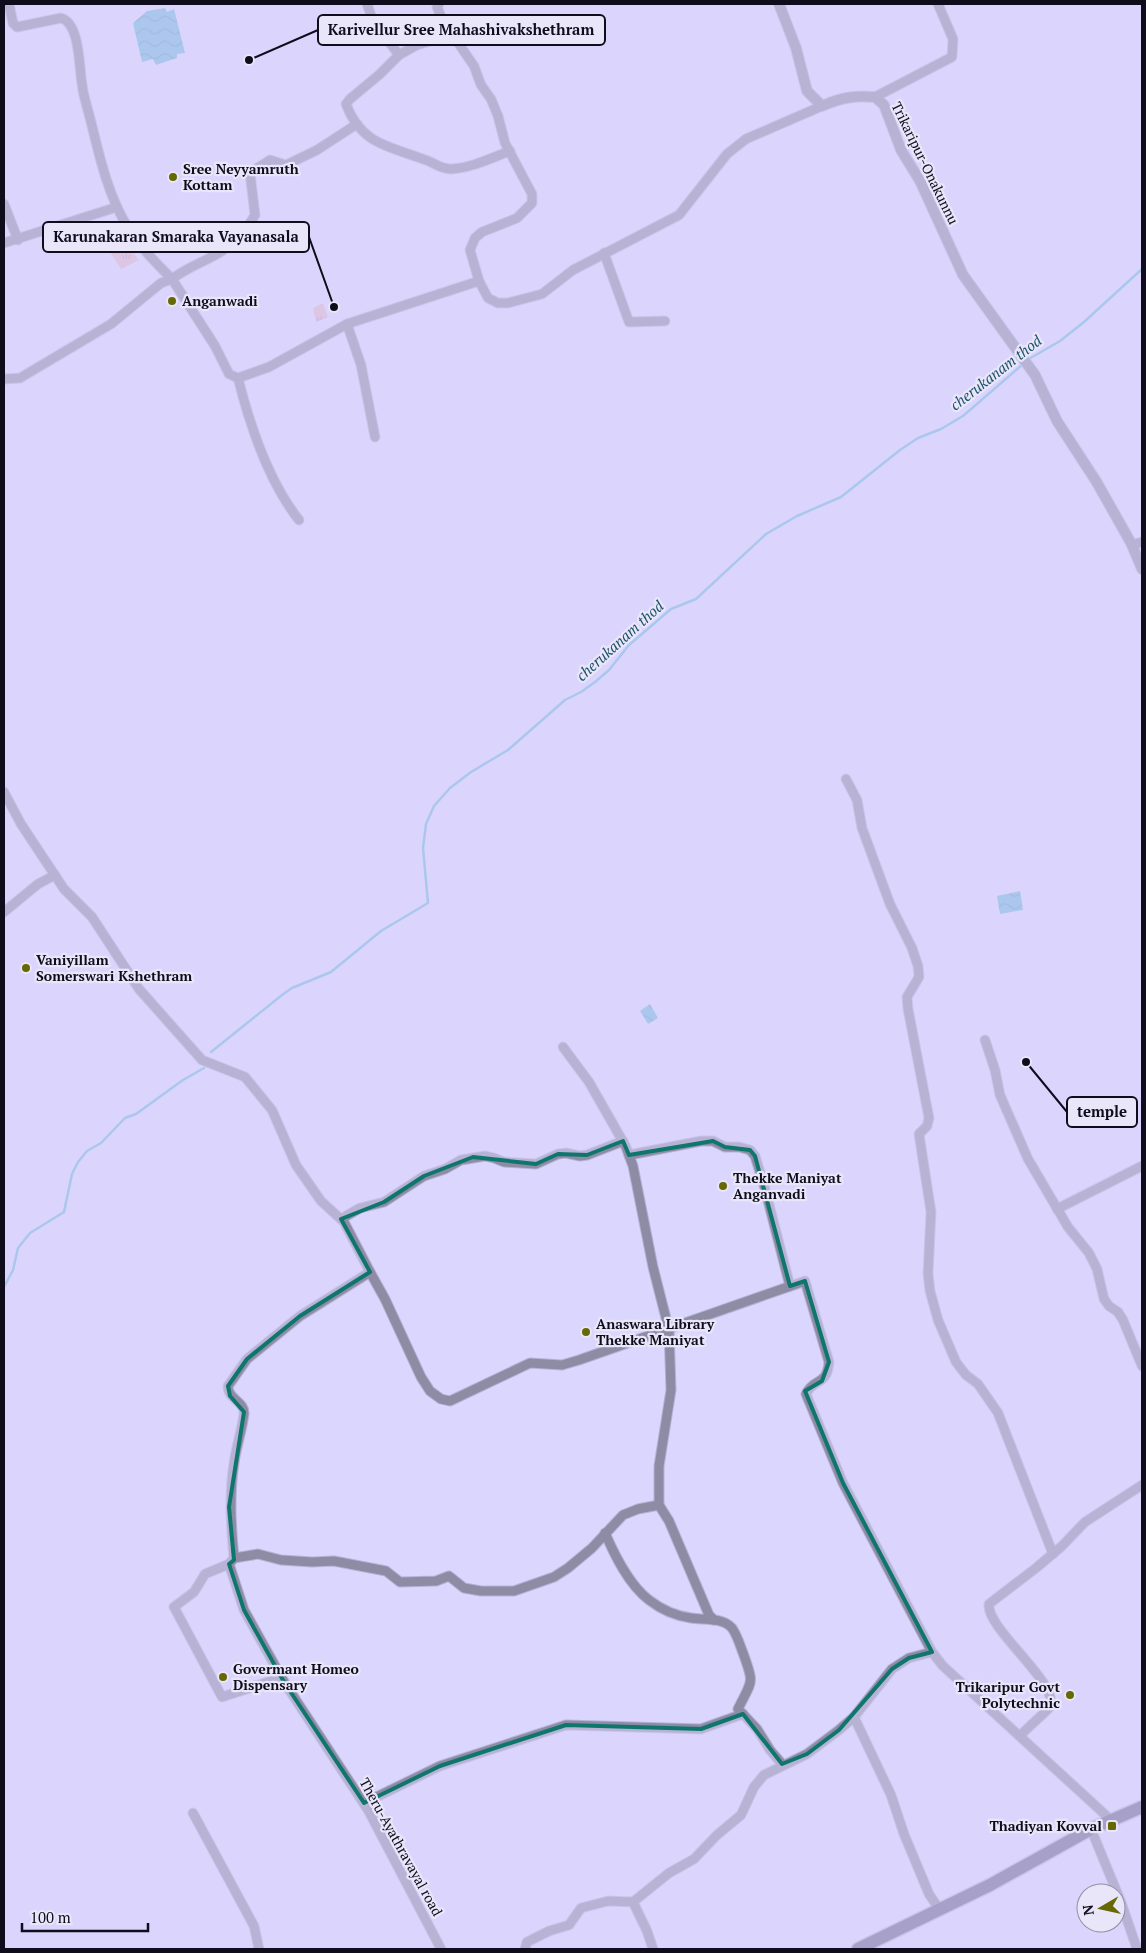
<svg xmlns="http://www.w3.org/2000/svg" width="1146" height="1953" font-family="'PT Serif',serif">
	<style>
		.park { fill: url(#park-tufts) }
		.water { fill: url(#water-waves) }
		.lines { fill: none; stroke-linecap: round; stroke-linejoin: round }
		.stream { stroke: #71b6d9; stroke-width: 2.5 }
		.minor-casing { stroke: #b6b2d5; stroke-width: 11 }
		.tertiary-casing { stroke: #b6b2d5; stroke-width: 12 }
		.secondary-casing { stroke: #b6b2d5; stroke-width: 15 }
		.minor { stroke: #8e8ba5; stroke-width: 9 }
		.tertiary { stroke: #8e8ba5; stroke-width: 10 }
		.secondary { stroke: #696389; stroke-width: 12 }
		.marked { fill: none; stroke: #0f766e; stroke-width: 4; stroke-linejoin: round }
		.poi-dot { fill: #666804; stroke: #e9e6fa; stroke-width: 2 }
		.labels { text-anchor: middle; stroke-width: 4.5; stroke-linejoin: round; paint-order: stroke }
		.street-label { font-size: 14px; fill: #0f0c1c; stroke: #e9e6fa }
		.poi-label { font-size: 14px; font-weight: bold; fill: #0f0c1c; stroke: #e9e6fa; text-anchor: start }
		.water-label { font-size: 15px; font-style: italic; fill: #1b526a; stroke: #e9e6fa }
		.leader { fill: none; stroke: #0f0c1c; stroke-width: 2 }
		.callout-dot { fill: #0f0c1c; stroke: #e9e6fa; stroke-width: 2 }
		.callout { fill: #e9e6fa; stroke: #0f0c1c; stroke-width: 2 }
		.callout-label { font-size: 15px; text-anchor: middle; font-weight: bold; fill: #0f0c1c }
	</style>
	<defs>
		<pattern id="park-tufts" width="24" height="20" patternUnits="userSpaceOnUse" patternTransform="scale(1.25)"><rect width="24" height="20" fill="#ddb4c6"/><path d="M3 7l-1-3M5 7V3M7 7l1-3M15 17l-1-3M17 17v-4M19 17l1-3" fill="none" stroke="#bc9aaa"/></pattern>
		<pattern id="water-waves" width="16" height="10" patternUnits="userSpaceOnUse" patternTransform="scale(1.25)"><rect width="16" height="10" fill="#71b6d9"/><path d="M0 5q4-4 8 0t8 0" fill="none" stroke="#619bba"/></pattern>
	</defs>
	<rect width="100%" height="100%" fill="#dbd6fe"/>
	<g class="park">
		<path d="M123,240L139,260L121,269L108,249Z"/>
		<path d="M323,303L328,317L316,322L313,308Z"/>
	</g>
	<g class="water">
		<path d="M165,8L167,12L174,9L185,53L177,54V58L156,65L153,59L142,62L133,23L147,11Z"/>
		<path d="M1020,891L1023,910L1000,914L997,896Z"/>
		<path d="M650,1004L658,1018L648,1024L640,1011Z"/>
	</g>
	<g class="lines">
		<g class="stream">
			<path d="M1027,360L1060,341L1084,322L1142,269"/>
			<path d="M211,1052L282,995L292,988L331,972L381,931L428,903L423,848L426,824L434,806L450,788L471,772L508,750L565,700L581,692L595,682L609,670L629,645L671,609L696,599L766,534L797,516L841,497L900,450L918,438L941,429L963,416L1023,364"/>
			<path d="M4,1287L13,1270L18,1248L30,1233L64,1212L72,1174L78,1162L87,1151L101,1143L125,1118L136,1114L183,1080L204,1068"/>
		</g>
		<defs>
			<g id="minor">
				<path d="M9,4L13,23L17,27L61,18C80,23 79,67 82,84C83,95 87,106 90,118C99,154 107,193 127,226C139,246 156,263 172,279C191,264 215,259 233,243C242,236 249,225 255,215L250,173L270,160L286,165L317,150L357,124"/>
				<path d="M367,4L373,21L399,55"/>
				<path d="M439,4L437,7L443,21L474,66L481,85L491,99L498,116L505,143L532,194V203L517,218L482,232L475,238L470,250L479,281"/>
				<path d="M453,34L417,45L399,55L380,74L350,99L346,104C361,144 388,146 423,159C434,162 439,169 451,169C471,168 491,158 510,151"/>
				<path d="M875,97L952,57L953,39L938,4"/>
				<path d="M4,204L18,240"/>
				<path d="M4,243L117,207"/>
				<path d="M604,253L629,322L665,321"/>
				<path d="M347,324L361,365L375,437"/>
				<path d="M238,378C250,426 268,481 299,520"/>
				<path d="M4,379L20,378L111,324L161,283L172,279L215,346L229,374L238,378L269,367L347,324L479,281L488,298L498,303H508L542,294L573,270L679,215L727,154L746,139L822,106"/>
				<path d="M1132,545L1142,542"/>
				<path d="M846,779L857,800L862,828L873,858L890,904L912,948L918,966L919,977L907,997L908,1009L929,1118L927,1126L919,1134L931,1212L928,1274L930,1291L938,1320L956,1362L966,1375L978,1384L998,1413L1053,1554"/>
				<path d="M4,792L21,824L64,889L92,917L139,989L202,1060L245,1077L272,1110L296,1165L321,1201L344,1222L370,1272L300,1316L247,1359L228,1386C227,1399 245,1401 244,1414C242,1430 236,1447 234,1463C229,1495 231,1526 234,1558L229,1564L205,1574L194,1592L174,1607L222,1697L271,1681L284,1682L368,1810L441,1949"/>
				<path d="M4,912L38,884L55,875"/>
				<path d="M985,1040L995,1070L1000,1095L1028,1159L1068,1227L1089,1253L1097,1269L1104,1299L1109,1306L1118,1312L1123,1320L1142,1366"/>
				<path d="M563,1047L589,1082L626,1147L633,1166L653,1267L669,1330L671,1390L659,1466V1505"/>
				<path d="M629,1155L701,1141H713L725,1147H739L750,1150L755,1156L764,1185L790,1286"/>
				<path d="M1057,1209L1142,1166"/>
				<path d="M341,1219L360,1208L384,1202L424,1176L445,1169L461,1160L485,1156L494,1158L504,1162L536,1164L558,1154L566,1153L580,1156L587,1155L623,1141"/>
				<path d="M370,1272L385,1299L421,1377L430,1391L441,1399L450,1401L530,1363L562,1365L579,1360L805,1281L829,1362C827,1387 814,1377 806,1394L843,1483L932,1652L943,1666L1111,1820"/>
				<path d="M605,1533C615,1556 629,1585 649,1600C662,1610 676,1616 691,1618C704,1620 722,1617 732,1628C737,1635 740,1645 743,1653C755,1685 752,1680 738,1709L757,1729L770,1750L782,1764"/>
				<path d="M234,1558L258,1554L281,1560L312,1562L334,1561L386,1571L400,1582L436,1581L449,1576L464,1588L481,1591H514L554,1577L568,1568L592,1548L623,1515L638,1509L659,1505L669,1521L709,1615L714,1620"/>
				<path d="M229,1564L244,1610L284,1682"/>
				<path d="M854,1717L891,1795L904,1834L929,1894L939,1909"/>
				<path d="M1020,1736C1025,1730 1048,1710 1050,1707C1060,1683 986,1629 989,1604L1036,1568L1062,1546L1085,1522L1142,1485"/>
				<path d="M364,1803L440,1766L566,1725L701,1729L743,1714"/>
				<path d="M193,1813L254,1926L259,1949"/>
				<path d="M1091,1829L1121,1902L1137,1949"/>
				<path d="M525,1949L527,1942L549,1931L569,1925L581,1908L608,1901L633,1902"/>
				<path d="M653,1949L647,1931L633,1902L669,1873L694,1859L717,1835L741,1815L754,1787L764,1775L807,1754L839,1730L854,1717L892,1669L909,1658L932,1652"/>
			</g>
			<path id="tertiary" d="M779,4L796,48L807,91L822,106C840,98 855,95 875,97L884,105L901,150L920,181L963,275L1035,375L1057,421L1096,481L1131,543L1142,569"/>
			<path id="secondary" d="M858,1949L990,1885L1091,1829L1142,1807"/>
		</defs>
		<use href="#minor" class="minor-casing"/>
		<use href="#tertiary" class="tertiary-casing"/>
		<use href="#secondary" class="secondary-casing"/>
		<use href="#minor" class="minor"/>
		<use href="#tertiary" class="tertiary"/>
		<use href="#secondary" class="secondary"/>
	</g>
	<path d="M0 0H1146V1953H0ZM623,1141L629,1155L713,1141L725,1147L750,1150L755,1156L790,1286L805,1281L829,1362L822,1381L805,1391L843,1483L932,1652L909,1658L892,1669L839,1730L807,1754L782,1764L743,1714L701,1729L566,1725L440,1766L364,1803L284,1682L244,1610L229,1564L234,1560L229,1507L244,1412L230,1396L228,1386L247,1359L300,1316L370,1272L341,1219L384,1202L424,1176L473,1157L536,1164L558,1154L587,1155Z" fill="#dbd6fe" fill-opacity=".55" fill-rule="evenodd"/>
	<path class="marked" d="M623,1141L629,1155L713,1141L725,1147L750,1150L755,1156L790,1286L805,1281L829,1362L822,1381L805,1391L843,1483L932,1652L909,1658L892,1669L839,1730L807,1754L782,1764L743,1714L701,1729L566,1725L440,1766L364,1803L284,1682L244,1610L229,1564L234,1560L229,1507L244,1412L230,1396L228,1386L247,1359L300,1316L370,1272L341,1219L384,1202L424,1176L473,1157L536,1164L558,1154L587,1155Z"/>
	<g class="poi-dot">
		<circle cx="173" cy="177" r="5"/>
		<circle cx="172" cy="301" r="5"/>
		<circle cx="26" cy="968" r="5"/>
		<circle cx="723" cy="1186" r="5"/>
		<circle cx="586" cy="1332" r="5"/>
		<circle cx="223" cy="1677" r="5"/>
		<circle cx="1070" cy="1695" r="5"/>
		<rect x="1107" y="1821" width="10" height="10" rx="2.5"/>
	</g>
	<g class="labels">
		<g class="street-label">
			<text transform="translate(925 163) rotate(64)" y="5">Trikaripur-Onakunnu</text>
			<text transform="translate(401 1847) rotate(61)" y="5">Theru-Ayathravayal road</text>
		</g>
		<g class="poi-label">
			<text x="183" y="174">Sree Neyyamruth<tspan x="183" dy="16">Kottam</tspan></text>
			<text x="182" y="306">Anganwadi</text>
			<text x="36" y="965">Vaniyillam<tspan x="36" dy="16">Somerswari Kshethram</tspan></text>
			<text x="733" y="1183">Thekke Maniyat<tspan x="733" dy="16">Anganvadi</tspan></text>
			<text x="596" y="1329">Anaswara Library<tspan x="596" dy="16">Thekke Maniyat</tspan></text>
			<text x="233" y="1674">Govermant Homeo<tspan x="233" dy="16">Dispensary</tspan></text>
			<text x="1060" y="1692" text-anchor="end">Trikaripur Govt<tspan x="1060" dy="16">Polytechnic</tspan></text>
			<text x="1102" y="1831" text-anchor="end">Thadiyan Kovval</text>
		</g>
		<g class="water-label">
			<text transform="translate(996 373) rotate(-38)" y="5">cherukanam thod</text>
			<text transform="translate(620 641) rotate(-42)" y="5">cherukanam thod</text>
		</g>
	</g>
	<path class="leader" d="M249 60L318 30M334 307L309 237M1026 1062L1067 1112"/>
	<g class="callout-dot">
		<circle cx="249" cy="60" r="5"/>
		<circle cx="334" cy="307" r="5"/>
		<circle cx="1026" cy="1062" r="5"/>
	</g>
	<g class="callout">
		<rect x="318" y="15" width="287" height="30" rx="5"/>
		<rect x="43" y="222" width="266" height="30" rx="5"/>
		<rect x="1067" y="1097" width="70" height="30" rx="5"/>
	</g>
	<g class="callout-label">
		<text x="461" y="35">Karivellur Sree Mahashivakshethram</text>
		<text x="176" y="242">Karunakaran Smaraka Vayanasala</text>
		<text x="1102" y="1117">temple</text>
	</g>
	<rect width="1146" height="1953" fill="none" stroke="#0f0c1c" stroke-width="10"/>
	<g transform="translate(1101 1908) rotate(261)"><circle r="24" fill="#e9e6fa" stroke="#928fa1"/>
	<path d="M0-4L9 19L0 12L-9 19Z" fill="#666804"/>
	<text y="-8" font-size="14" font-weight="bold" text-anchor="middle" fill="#0f0c1c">N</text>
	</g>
	<path d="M22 1923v8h126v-8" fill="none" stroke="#0f0c1c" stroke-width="2.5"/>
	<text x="30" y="1923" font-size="15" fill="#0f0c1c" stroke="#e9e6fa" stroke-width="4" paint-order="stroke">100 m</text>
</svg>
